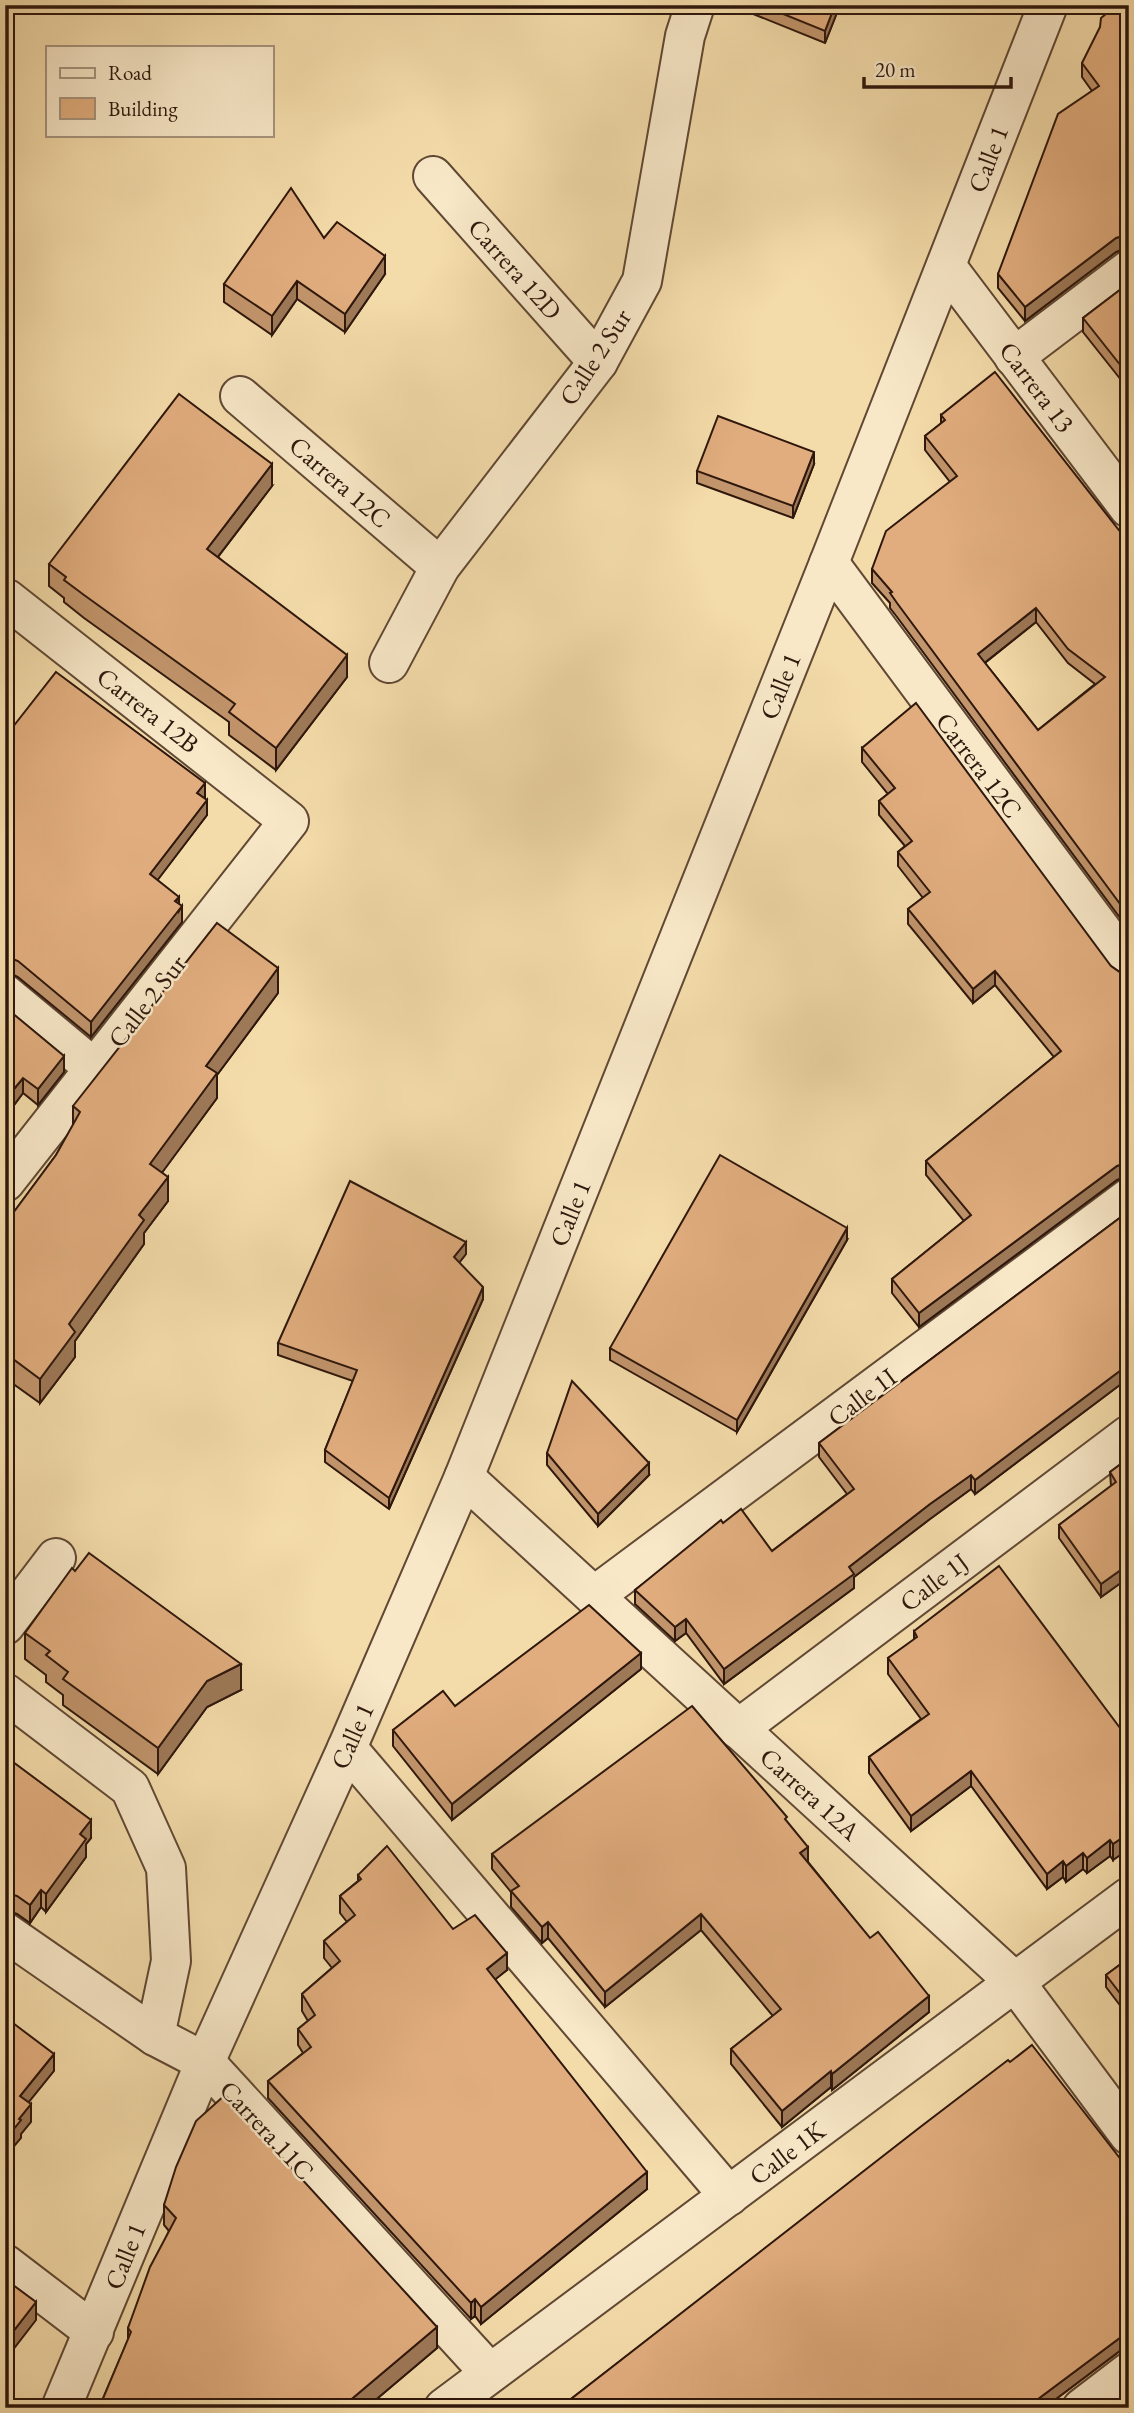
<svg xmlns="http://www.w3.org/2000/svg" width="1134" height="2413" font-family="'EB Garamond',serif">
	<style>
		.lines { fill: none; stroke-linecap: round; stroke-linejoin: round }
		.street-casing { stroke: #604834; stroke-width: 42 }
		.street { stroke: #f8e8c8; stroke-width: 38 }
		.wall { fill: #c2956c; stroke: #2e170c; stroke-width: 2; fill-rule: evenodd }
		.shaded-wall { fill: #9e7958; stroke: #2e170c; stroke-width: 2 }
		.building { fill: #e1ad7e; stroke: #2e170c; stroke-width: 2; fill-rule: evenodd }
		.labels { text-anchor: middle; stroke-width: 5; stroke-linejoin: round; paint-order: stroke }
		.street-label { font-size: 26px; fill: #2e170c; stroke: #f8e8c8 }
	</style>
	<rect width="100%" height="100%" fill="#f4dcaa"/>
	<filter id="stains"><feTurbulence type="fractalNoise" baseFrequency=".00286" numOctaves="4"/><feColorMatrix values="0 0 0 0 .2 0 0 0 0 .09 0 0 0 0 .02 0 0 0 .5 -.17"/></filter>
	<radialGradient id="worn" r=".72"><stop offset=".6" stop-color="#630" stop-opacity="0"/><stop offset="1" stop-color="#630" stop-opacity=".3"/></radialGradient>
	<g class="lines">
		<defs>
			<g id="street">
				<path d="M433,176L598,362"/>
				<path d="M946,266L1129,508"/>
				<path d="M1014,357L1129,270"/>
				<path d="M240,396L440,567"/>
				<path d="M829,563L1129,967"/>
				<path d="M5,601L7,599L289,821L5,1182"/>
				<path d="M389,663L440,567L598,362L642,281L685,36L695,5"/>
				<path d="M5,994L94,1068"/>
				<path d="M464,1477L1015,1982L1129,2135"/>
				<path d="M594,1596L1129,1198"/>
				<path d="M5,1625L56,1558"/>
				<path d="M5,1693L130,1788L166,1868L171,1961L155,2036"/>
				<path d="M738,1729L1129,1435"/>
				<path d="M347,1748L729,2196"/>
				<path d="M5,1932L155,2036L205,2062L490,2373"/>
				<path d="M5,2264L94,2332"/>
				<path d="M61,2408L205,2062L347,1748L464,1477L829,563L1048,5"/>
				<path d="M444,2408L1129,1897"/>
				<path d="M1082,2408L1129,2372"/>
			</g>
		</defs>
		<use href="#street" class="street-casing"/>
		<use href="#street" class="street"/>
	</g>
	<g class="wall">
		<path d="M731,5H840L825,43Z"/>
		<path d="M1129,5V249L1116,252L1025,321L998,288V274L1092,91L1082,77V63Z"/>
		<path d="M324,238L385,274L345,332L297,299L272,335L224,302V284Z"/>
		<path d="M1129,283V390L1083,332V318Z"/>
		<path d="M941,415L1129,543V930L897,617L890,608V603L872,583V569L950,482L925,450V436L941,424ZM1036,622L1068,663L1095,684L1038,730L985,663Z"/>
		<path d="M814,464L793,518L697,483V471Z"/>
		<path d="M272,486L218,557L347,677L276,770L229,735V722L84,618L64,602V598L49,586V564Z"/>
		<path d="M5,737L205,798L207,815L157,880L179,904L182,922L91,1037L18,977L8,972L5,973Z"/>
		<path d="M862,748L1111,966L1121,973L1129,974V1177L1117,1180L919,1327L892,1293V1279L964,1221L926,1175V1161L1054,1057L995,985L973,1003L908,924V909L923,898L898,866V852L905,846L879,815V801L888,794L862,762Z"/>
		<path d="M278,993L217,1075V1098L162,1172L168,1201L144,1233V1244L75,1341V1357L40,1403L5,1378V1224L56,1155L73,1126V1106Z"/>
		<path d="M5,1007L64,1072L38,1105L23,1093L14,1105L5,1098Z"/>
		<path d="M1129,1211V1378L975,1494L971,1489L930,1519L854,1577V1588L724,1684L686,1633L675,1641L635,1604V1590L723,1523L772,1551L847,1494L819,1457V1443Z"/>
		<path d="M847,1240L737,1432L610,1360V1348Z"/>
		<path d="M466,1254L459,1263L483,1299L389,1509L325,1462V1450L353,1381L278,1355V1343Z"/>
		<path d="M547,1453L649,1475L598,1526L547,1465Z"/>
		<path d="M1129,1458V1577L1101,1597L1059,1538V1525L1111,1486L1110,1472Z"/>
		<path d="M914,1631L1129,1740L1113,1860L1110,1856L1087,1873L1083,1869L1066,1882L1063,1877L1047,1889L971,1786L911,1831L869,1773V1757L921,1719L888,1674V1658L914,1640Z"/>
		<path d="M25,1633L241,1690L207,1707L158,1774L63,1705V1695L46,1682V1675L25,1659Z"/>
		<path d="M641,1669L452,1820L393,1746V1730L455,1706Z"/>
		<path d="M5,1756L91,1838L86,1844V1857L46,1912L41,1907L30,1923L17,1914L5,1910Z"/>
		<path d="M787,1823L808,1862L929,2012L832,2090L831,2087L782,2127L731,2064V2049L773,2016L701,1930L605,2007L548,1938L542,1943L511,1907V1892L492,1869V1854Z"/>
		<path d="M358,1875L453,1929L507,1970L495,1979L647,2189L481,2324L475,2316L471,2319L268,2098V2081L303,2053L298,2045V2029L308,2021L302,2011V1994L332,1968L324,1958V1941L347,1922L340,1913V1896L358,1881Z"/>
		<path d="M1129,1958V2017L1106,1987V1975Z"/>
		<path d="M1010,2062L1129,2170V2344L1044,2408H571V2399Z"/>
		<path d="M164,2205L437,2348L366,2408H99L128,2340V2328L169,2231L164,2225Z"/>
	</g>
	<g class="shaded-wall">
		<path d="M835,5H840L825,43V31Z"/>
		<path d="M1127,234V248L1116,252L1025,321V307L1116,238Z"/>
		<path d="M385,256V274L345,332V314Z"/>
		<path d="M297,281V299L272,335V316Z"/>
		<path d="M814,452V464L793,518V506Z"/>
		<path d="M272,464V486L207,571V549Z"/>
		<path d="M1036,608V622L978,668V654Z"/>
		<path d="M347,655V677L276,770V748Z"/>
		<path d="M205,783V799L197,793Z"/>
		<path d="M207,800V815L150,890V874Z"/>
		<path d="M179,897V911L182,906V922L91,1037V1022Z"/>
		<path d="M278,968V993L217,1075V1098L150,1189V1164L206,1066Z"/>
		<path d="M995,971V985L973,1003V989Z"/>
		<path d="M64,1056V1072L38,1105V1089Z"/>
		<path d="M23,1078V1093L14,1105V1089Z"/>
		<path d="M1127,1162V1176L1117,1180L919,1327V1313L1117,1166Z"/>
		<path d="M168,1177V1201L144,1233V1244L75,1341V1357L40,1403V1379L69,1324L139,1215Z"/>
		<path d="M847,1228V1240L737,1432V1420Z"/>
		<path d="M466,1242V1254L454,1269V1257Z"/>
		<path d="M483,1287V1299L389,1509V1498Z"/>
		<path d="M1129,1364V1378L975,1494V1480Z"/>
		<path d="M649,1463V1475L598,1526V1514Z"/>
		<path d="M971,1475V1489L930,1519L854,1577V1588L724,1684V1669L849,1567L930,1504Z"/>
		<path d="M1129,1564V1577L1101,1597V1584Z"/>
		<path d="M686,1619V1633L675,1641V1627Z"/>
		<path d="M641,1653V1669L452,1820V1804Z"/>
		<path d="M241,1664V1690L207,1707L158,1774V1748L207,1681Z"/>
		<path d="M971,1771V1786L911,1831V1816Z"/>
		<path d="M91,1820V1838L86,1844V1857L46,1912V1894L80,1834Z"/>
		<path d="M1129,1833V1849L1113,1860V1844Z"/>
		<path d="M1110,1840V1856L1087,1873V1858Z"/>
		<path d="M808,1847V1863L800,1853Z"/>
		<path d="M1083,1853V1869L1066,1882V1866Z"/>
		<path d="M1063,1861V1877L1047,1889V1874Z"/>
		<path d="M41,1890V1907L30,1923V1905Z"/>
		<path d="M701,1914V1930L605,2007V1992Z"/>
		<path d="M548,1922V1938L542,1943V1927Z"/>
		<path d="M507,1953V1970L487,1986V1969Z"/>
		<path d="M929,1996V2012L832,2090V2074Z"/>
		<path d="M54,2054V2071L20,2113V2096Z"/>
		<path d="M831,2071V2087L782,2127V2111Z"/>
		<path d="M31,2104V2122L21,2134V2138L5,2157V2140L19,2119Z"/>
		<path d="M647,2172V2189L481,2324V2307Z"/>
		<path d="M475,2299V2316L471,2319V2303Z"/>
		<path d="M36,2302V2320L5,2360V2342Z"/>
		<path d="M437,2327V2348L366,2408H341Z"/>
		<path d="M1129,2331V2344L1044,2408H1026Z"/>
	</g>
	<g class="building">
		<path d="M761,5H835L825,31Z"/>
		<path d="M1117,5H1129V234L1116,238L1025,307L998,274L1058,114L1099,86L1082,63L1100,27L1101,18Z"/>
		<path d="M291,188L324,238L337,222L385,256L345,314L297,281L272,316L224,284Z"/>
		<path d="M1129,283V376L1083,318Z"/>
		<path d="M995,372L1129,543V916L897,603L890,593L892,592L872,569L886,531L957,476L925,436L945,420L941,415ZM1036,608L1068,649L1105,677L1038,730L978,654Z"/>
		<path d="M179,394L272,464L207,549L347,655L276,748L229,712L235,704L84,595L64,580L66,577L49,564Z"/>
		<path d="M718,416L814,452L793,506L697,471Z"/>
		<path d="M56,672L205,783L197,793L207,800L150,874L179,897L175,901L182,906L91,1022L18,961L8,957H5V737Z"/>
		<path d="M916,703L1111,966L1121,973L1129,974V1162L1117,1166L919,1313L892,1279L971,1215L926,1161L1061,1051L995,971L973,989L908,909L930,892L898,852L912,841L879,801L895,788L862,748Z"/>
		<path d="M217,923L278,968L206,1066L217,1073L150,1164L168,1177L139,1215L144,1220L69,1324L75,1332L40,1379L5,1353V1224L56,1155L80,1112L73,1106Z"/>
		<path d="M5,1007L64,1056L38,1089L23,1078L14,1089L5,1083Z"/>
		<path d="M720,1155L847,1228L737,1420L610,1348Z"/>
		<path d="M350,1181L466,1242L454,1257L483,1287L389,1498L325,1450L357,1370L278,1343Z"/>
		<path d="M1129,1211V1364L975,1480L971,1475L930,1504L849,1567L854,1574L724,1669L686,1619L675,1627L635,1590L721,1520L723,1523L741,1509L772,1551L854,1489L819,1443Z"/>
		<path d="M572,1381L649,1463L598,1514L547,1453Z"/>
		<path d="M1129,1458V1564L1101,1584L1059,1525L1116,1482L1110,1472Z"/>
		<path d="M89,1553L241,1664L207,1681L158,1748L63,1679L68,1672L46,1655L50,1651L25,1633L72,1568L75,1571Z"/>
		<path d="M999,1566L1129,1740V1833L1113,1844L1110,1840L1087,1858L1083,1853L1066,1866L1063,1861L1047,1874L971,1771L911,1816L869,1757L929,1714L888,1658L917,1637L914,1631Z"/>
		<path d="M589,1605L641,1653L452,1804L393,1730L443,1691L455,1706Z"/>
		<path d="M692,1706L787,1817L785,1819L808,1847L800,1853L870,1938L878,1932L929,1996L832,2074L831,2071L782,2111L731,2049L781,2009L701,1914L605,1992L548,1922L542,1927L511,1891L519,1886L492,1854Z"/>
		<path d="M5,1756L91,1820L80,1834L86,1839L46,1894L41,1890L30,1905L17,1896L5,1893Z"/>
		<path d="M387,1846L453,1929L475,1915L507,1953L487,1969L647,2172L481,2307L475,2299L471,2303L268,2081L311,2047L298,2029L315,2015L302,1994L340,1961L324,1941L355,1915L340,1896L361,1879L358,1875Z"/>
		<path d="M1129,1958V2005L1106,1975Z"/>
		<path d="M5,2017L54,2054L20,2096L31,2104L19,2119L21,2120L5,2140Z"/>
		<path d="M1032,2045L1129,2170V2331L1026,2408H578L571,2399L919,2128L1008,2060L1010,2062Z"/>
		<path d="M225,2095L437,2327L341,2408H99L131,2332L128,2328L150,2267L176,2218L164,2205L176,2167L196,2121Z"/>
		<path d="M5,2279L36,2302L5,2342Z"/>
	</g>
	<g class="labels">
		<g class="street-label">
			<text transform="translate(988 159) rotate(-69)" y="9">Calle 1</text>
			<text transform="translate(515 269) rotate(48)" y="9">Carrera 12D</text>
			<text transform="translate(595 357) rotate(-57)" y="9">Calle 2 Sur</text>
			<text transform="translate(1037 387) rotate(53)" y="9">Carrera 13</text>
			<text transform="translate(340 482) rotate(41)" y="9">Carrera 12C</text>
			<text transform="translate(780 686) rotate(-68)" y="9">Calle 1</text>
			<text transform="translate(148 710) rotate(38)" y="9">Carrera 12B</text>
			<text transform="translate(979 765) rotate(53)" y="9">Carrera 12C</text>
			<text transform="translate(147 1001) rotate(-52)" y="9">Calle 2 Sur</text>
			<text transform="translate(570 1213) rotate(-68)" y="9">Calle 1</text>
			<text transform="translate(862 1397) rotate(-37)" y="9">Calle 1I</text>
			<text transform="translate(934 1582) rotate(-37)" y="9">Calle 1J</text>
			<text transform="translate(352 1736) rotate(-66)" y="9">Calle 1</text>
			<text transform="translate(810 1794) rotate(42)" y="9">Carrera 12A</text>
			<text transform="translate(267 2130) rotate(47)" y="9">Carrera 11C</text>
			<text transform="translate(787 2153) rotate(-37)" y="9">Calle 1K</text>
			<text transform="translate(125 2256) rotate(-68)" y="9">Calle 1</text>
		</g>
	</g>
	<rect width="1134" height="2413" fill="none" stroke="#f4dcaa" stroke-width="28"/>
	<rect x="7" y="7" width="1120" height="2399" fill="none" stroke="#2e170c" stroke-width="3.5"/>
	<rect x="14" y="14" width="1106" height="2385" fill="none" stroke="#2e170c" stroke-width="2"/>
	<rect x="46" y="46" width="228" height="91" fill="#f8e8c8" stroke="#a7947d" stroke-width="2"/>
	<rect x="60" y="68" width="35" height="10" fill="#f8e8c8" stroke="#a7947d" stroke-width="2"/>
	<text x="108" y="80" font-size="21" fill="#2e170c">Road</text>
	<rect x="60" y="98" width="35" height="21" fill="#e1ad7e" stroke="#a7947d" stroke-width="2"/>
	<text x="108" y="116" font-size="21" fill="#2e170c">Building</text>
	<path d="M864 77v10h147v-10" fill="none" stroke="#2e170c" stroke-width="3.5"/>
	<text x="875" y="77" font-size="21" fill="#2e170c" stroke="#f8e8c8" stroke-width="5" paint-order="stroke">20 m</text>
	<rect width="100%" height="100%" filter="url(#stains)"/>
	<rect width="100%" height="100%" fill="url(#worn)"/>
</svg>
